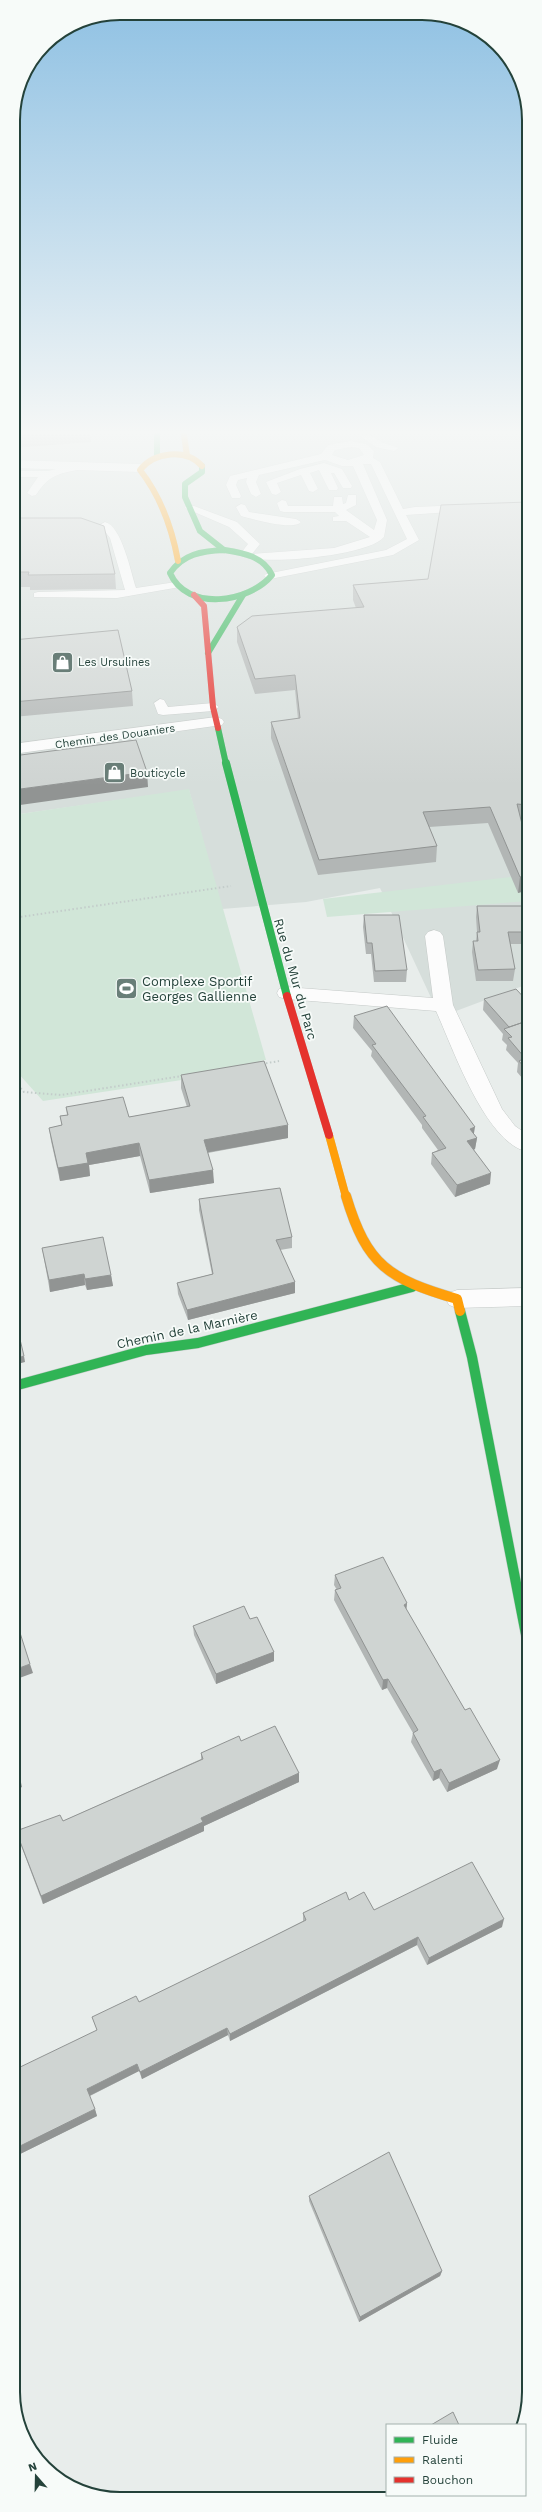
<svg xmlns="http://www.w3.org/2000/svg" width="542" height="2512" font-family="'Work Sans',sans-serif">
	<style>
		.built { fill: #d6dedb }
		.green { fill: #d1e6d8 }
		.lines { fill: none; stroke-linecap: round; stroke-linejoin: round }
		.lane-casing { stroke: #c5cac8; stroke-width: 1 }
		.street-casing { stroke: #c5cac8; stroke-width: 1 }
		.fast-far2-casing { stroke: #c3cbc8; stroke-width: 6 }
		.fast-far1-casing { stroke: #c3cbc8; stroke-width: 8 }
		.fast-casing { stroke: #c3cbc8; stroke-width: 11 }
		.slow-far2-casing { stroke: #c3cbc8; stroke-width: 6 }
		.slow-far1-casing { stroke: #c3cbc8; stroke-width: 8 }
		.slow-casing { stroke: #c3cbc8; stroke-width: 11 }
		.jam-far1-casing { stroke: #c3cbc8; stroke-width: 6 }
		.jam-casing { stroke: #c3cbc8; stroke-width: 8 }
		.path { stroke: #c3ccca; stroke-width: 2; stroke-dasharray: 1.5 2.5; stroke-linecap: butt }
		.lane { fill: #fcfcfc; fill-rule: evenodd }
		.street { fill: #fcfcfc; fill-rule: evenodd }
		.fast-far2 { stroke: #30b455; stroke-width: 6 }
		.fast-far1 { stroke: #30b455; stroke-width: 8 }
		.fast { stroke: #30b455; stroke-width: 10 }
		.slow-far2 { stroke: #ff9f0a; stroke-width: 6 }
		.slow-far1 { stroke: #ff9f0a; stroke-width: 8 }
		.slow { stroke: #ff9f0a; stroke-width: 10 }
		.jam-far1 { stroke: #e5322d; stroke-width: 6 }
		.jam { stroke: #e5322d; stroke-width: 8 }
		.wall { fill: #b2b6b5 }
		.shaded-wall { fill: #919493 }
		.building { fill: #cfd4d2; stroke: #919493 }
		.labels { text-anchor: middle; stroke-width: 3.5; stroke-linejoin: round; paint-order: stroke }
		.far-poi-label { font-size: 11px; fill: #24423a; stroke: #f7fbf9; text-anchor: start }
		.far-street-label { font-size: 11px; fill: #24423a; stroke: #f7fbf9 }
		.street-label { font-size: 13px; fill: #24423a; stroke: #f7fbf9 }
		.poi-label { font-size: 13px; fill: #24423a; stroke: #f7fbf9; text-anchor: start }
		.rim { fill: none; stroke: #24423a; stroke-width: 2 }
	</style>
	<rect width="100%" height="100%" fill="#e8edeb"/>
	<path class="built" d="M13,435H528V984L440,1017L380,888L306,902L222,909L189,790L13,815Z"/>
	<g class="green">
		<path d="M189,789L266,1060L259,1061L261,1068L43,1101L18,1073L14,1074L13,815Z"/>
		<path d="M528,875V901L327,917L323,899Z"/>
	</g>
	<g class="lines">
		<defs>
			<g id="lane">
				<path d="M359,435H370L383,443L399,448L394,451L376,447Z"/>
				<path d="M351,441L366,444L374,451L373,458L380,462L403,509L415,507L465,505L470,508L465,511L406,515L419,540L393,555L270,579L264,576L266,574L386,550L407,539L371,464H363L387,520L384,537C370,555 274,564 252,558L251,555H243L241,553L248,544L229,527L185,508L186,506H194L237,522L260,544L252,554L334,548L370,537L346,521H333V517L339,516L335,512H284L280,511L277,503L282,500L286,501L288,506H333L334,497H342L343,504L346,503L348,495H356V505L346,510L374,530L377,520L353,466H342L325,460L259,475L256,482L261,494L256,497L251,494L246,482L247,478L238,480L236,485L241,496L240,498H232L226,485L230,476L321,454L328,445ZM351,447L359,448L364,455L348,460L332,455L335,450Z"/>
				<path d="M82,463L86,464V468C61,474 51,472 36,495L32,496L27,493L38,477H13V471H48Z"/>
				<path d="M324,463L342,469L352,486L351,488H343L334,473H331L338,488L337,490H329L319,470L310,473L318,489L313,492L309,491L301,475L277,483L281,492L276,495L272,494L266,482L300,469Z"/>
				<path d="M241,504L245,505L249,512L296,519L301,522C294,531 252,519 241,516L236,507Z"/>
				<path d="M105,522C122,526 131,573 136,588L176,582L182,585L180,587L117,598L34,597V593L38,592L125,590L110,538L100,525Z"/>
				<path d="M160,699L164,700L168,707L213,703L219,707L213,711L163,715L158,714L154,703Z"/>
			</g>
			<g id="street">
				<path d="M13,460L140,464L146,468L140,472L13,468Z"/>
				<path d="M216,717L222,719L224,722L222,725L13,754V744Z"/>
				<path d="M434,930L440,932L443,936L453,1005L502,1109L515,1126L528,1135V1152C485,1143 453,1048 436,1011L286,999L279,997L277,993L279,989L286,987L433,998L425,936L428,932Z"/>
				<path d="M528,1288V1306L457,1308L449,1305L446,1299L449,1293L457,1290Z"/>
			</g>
			<g id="fast-far2">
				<path d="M157,435V456"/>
				<path d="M202,466V472L185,484V497L200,531L224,550"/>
				<path d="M224,550C243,553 263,556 272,575C249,603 187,612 170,573C183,554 202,551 224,550Z"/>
				<path d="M208,653L243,595"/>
				<path d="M218,728L226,764"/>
			</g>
			<path id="fast-far1" d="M226,763L287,996"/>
			<g id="fast">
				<path d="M460,1311L472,1357L529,1650"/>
				<path d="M14,1386L146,1350L198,1343L412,1287"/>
			</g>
			<g id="slow-far2">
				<path d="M184,435L187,456"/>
				<path d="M178,561C172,528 161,497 140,470C154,452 186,448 202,466"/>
			</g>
			<path id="slow-far1" d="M329,1135L346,1197"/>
			<path id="slow" d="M346,1196C367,1266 389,1279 457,1299L460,1311"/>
			<path id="jam-far1" d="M194,595L204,606L213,707L218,728"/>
			<path id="jam" d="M287,996L329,1135"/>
		</defs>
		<use href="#lane" class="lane-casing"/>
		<use href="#street" class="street-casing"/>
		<use href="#fast-far2" class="fast-far2-casing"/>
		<use href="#fast-far1" class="fast-far1-casing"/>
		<use href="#fast" class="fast-casing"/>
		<use href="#slow-far2" class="slow-far2-casing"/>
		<use href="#slow-far1" class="slow-far1-casing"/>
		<use href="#slow" class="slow-casing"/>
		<use href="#jam-far1" class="jam-far1-casing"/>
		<use href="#jam" class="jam-casing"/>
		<g class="path">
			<path d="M13,918L231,886"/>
			<path d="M262,1064L279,1061"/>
			<path d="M13,1066L17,1084L24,1092L61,1095L182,1076"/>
		</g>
		<use href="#lane" class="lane"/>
		<use href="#street" class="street"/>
		<use href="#fast-far2" class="fast-far2"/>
		<use href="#fast-far1" class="fast-far1"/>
		<use href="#fast" class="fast"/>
		<use href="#slow-far2" class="slow-far2"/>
		<use href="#slow-far1" class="slow-far1"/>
		<use href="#slow" class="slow"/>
		<use href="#jam-far1" class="jam-far1"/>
		<use href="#jam" class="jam"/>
	</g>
	<g class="wall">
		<path d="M13,435H90L91,442L13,448Z"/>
		<path d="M528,502V821L521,820L528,848V890L518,893L488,823L429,827L437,846L436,862L318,875L271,738V722L298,719L295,690L255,694L237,642V627L356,608L353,600V585L428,579Z"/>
		<path d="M13,518L115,574L116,589L30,590V587H13Z"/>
		<path d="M13,640L132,691L133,706L13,717Z"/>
		<path d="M477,906L527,932L525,944H510L515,969L513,981H476L472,952L473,941H476L477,932L476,917Z"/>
		<path d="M364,915L407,970L406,982H374L371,954H366L363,927Z"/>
		<path d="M484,999L528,1002V1085L517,1072L518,1063L506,1050L507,1045L502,1040L503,1034L483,1010Z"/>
		<path d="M354,1016L474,1134L477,1138L475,1149L474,1150L490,1184L455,1197L431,1164L432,1153L438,1150L422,1128V1125L371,1056L372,1051L353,1028Z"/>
		<path d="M181,1075L288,1138L208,1153L214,1183L150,1193L140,1156L89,1165L90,1176L60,1181L51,1141L49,1128L62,1125L60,1116L67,1115L66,1107L129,1117L187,1107L181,1088Z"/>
		<path d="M199,1199L292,1237V1248L280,1250L295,1282V1293L188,1320L178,1294L177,1283L212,1274L199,1210Z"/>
		<path d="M42,1248L111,1275L113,1286L87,1290L85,1285L50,1292Z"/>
		<path d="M335,1575L407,1603L406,1609L497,1769L447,1792L439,1778L433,1781L411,1742L413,1733L387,1688L382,1690L334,1600L335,1590H337L334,1585Z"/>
		<path d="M250,1619L274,1652V1661L216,1684L194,1635L193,1626Z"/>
		<path d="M241,1741L299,1773V1782L204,1826V1831L43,1904L19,1840L16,1831L63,1821L201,1759V1753Z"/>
		<path d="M349,1900L374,1910L502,1927L427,1965L417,1945L230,2041L228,2035L142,2079L139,2071L90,2096L97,2116L14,2157L97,2030L92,2017L139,2002L264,1941L303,1921V1913Z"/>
		<path d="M309,2196L442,2271L440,2276L359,2322L309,2201Z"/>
		<path d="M410,2495H446L435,2498H411Z"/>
	</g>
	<g class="shaded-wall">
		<path d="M147,772L148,787L13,806V790Z"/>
		<path d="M528,875V890L518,893L520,877Z"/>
		<path d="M288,1125V1138L204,1153V1140Z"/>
		<path d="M475,1127L473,1139L477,1138L475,1149L465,1152L467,1141L470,1129Z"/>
		<path d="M139,1143L140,1156L89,1165L90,1176L60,1181L58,1168L86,1153Z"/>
		<path d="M213,1170L214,1183L150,1193L149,1180Z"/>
		<path d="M491,1173L490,1184L455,1197L457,1185Z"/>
		<path d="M84,1274L85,1285L50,1292L49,1280Z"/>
		<path d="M111,1275L113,1286L87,1290L85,1279Z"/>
		<path d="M295,1282V1293L188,1320L187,1310Z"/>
		<path d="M24,1356L25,1362L14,1365V1359Z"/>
		<path d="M407,1603L406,1613L404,1605Z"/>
		<path d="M274,1652V1661L216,1684V1674Z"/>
		<path d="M30,1664L33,1673L14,1680V1670Z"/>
		<path d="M388,1679L387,1688L382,1690L383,1680Z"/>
		<path d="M18,1757L21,1766L15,1769L14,1765V1759Z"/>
		<path d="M500,1760L497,1769L447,1792L449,1783Z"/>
		<path d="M441,1769L439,1778L433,1781L434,1772Z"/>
		<path d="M299,1773V1782L204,1826V1831L43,1904L41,1896L201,1818Z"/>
		<path d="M20,1778L22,1787L14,1791V1781Z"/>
		<path d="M504,1919L502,1927L427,1965L429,1958Z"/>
		<path d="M418,1937L417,1945L230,2041V2034Z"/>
		<path d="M227,2028L228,2035L142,2079L140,2072Z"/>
		<path d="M137,2064L139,2071L89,2096L87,2089Z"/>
		<path d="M95,2109L97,2116L14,2157V2149Z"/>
		<path d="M442,2271L440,2276L359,2322L360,2317Z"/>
	</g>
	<g class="building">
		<path d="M528,502V805L517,804L528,848V875L520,877L490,807L423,812L437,846L319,860L271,722L300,718L295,675L255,679L237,627L252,616L364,607L353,585L428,579L441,505Z"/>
		<path d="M13,518H81L104,526L115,574L28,575L29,572H13Z"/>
		<path d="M118,630L132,691L13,702V640Z"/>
		<path d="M136,740L147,772L13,790V756Z"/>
		<path d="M477,906H522L527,932H508L515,969L478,970L473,941H478L477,932H480Z"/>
		<path d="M364,915H399L407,970L375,971L372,943H367Z"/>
		<path d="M516,989L528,1002V1072L519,1061L525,1058L508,1038L512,1037L504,1029L521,1023L509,1027L484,999Z"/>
		<path d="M387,1006L475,1127L470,1129L477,1138L467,1141L491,1173L457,1185L432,1153L446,1148L423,1117L426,1116L372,1045L376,1044L354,1016Z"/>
		<path d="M264,1061L288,1125L204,1140L213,1170L149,1180L139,1143L86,1153L88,1163L58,1168L49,1128L62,1125L60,1116L68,1115L66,1107L123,1097L129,1117L190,1106L181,1075Z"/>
		<path d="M280,1188L292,1237L276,1240L295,1282L187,1310L177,1283L213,1274L199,1199Z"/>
		<path d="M103,1237L111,1275L85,1279L84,1274L49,1280L42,1248Z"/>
		<path d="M18,1331L24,1356L14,1359V1332Z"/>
		<path d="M383,1557L407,1603L404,1605L465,1710L470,1708L500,1760L449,1783L441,1769L434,1772L413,1733L418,1730L388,1679L383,1680L335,1590L341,1588L335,1575Z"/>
		<path d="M244,1606L250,1619L257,1617L274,1652L216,1674L193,1626Z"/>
		<path d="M14,1614L30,1664L14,1670Z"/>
		<path d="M275,1726L299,1773L201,1818L203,1822L41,1896L16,1831L60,1815L63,1821L203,1759L201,1753L239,1736L241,1741Z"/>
		<path d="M14,1745L18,1757L14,1759Z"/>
		<path d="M14,1763L20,1778L14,1781Z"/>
		<path d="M472,1862L504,1919L429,1958L418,1937L230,2034L227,2028L140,2072L137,2064L87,2089L95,2109L14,2149V2070L97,2030L92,2017L136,1996L139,2002L264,1941L306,1920L303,1913L346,1892L349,1900L364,1892L374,1910Z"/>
		<path d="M389,2152L442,2271L360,2317L309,2196Z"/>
		<path d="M453,2412L459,2425H431Z"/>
		<path d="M413,2495H446L435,2498H414Z"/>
	</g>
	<linearGradient id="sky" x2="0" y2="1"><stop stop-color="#8fc1e3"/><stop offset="0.55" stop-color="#f5f7f6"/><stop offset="1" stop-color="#f5f7f6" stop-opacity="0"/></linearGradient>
	<rect width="542" height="786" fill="url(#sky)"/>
	<defs>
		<symbol id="shop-square" viewBox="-11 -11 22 22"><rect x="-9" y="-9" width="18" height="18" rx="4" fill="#697e78" stroke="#f7fbf9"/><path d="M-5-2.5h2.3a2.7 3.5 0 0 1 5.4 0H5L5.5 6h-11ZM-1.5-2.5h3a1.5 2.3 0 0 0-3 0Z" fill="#fff"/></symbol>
		<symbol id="stadium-square" viewBox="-11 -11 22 22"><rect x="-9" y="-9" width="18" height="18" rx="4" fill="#697e78" stroke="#f7fbf9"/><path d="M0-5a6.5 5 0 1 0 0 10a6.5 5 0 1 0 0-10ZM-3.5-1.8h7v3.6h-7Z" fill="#fff"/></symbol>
	</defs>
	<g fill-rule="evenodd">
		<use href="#shop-square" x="50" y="650" width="25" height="25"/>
		<use href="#shop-square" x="102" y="760" width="25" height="25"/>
		<use href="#stadium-square" x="114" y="976" width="25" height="25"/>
	</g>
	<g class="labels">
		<g class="far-poi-label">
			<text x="78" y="666">Les Ursulines</text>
			<text x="130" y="777">Bouticycle</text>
		</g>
		<g class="far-street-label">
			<text transform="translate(115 736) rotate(-8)" y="4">Chemin des Douaniers</text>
		</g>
		<g class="street-label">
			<text transform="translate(296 979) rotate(74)" y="5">Rue du Mur du Parc</text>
			<text transform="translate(187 1329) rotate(-12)" y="5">Chemin de la Marnière</text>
		</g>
		<g class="poi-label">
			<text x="142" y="986">Complexe Sportif<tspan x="142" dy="15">Georges Gallienne</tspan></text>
		</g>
	</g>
	<path d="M0 0H542V2512H0ZM120 20H422A100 100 0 0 1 522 120V2392A100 100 0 0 1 422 2492H120A100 100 0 0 1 20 2392V120A100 100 0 0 1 120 20Z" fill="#f7fbf9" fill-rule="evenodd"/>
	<path class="rim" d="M120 20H422A100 100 0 0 1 522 120V2392A100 100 0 0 1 422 2492H120A100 100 0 0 1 20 2392V120A100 100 0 0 1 120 20Z"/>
	<rect x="386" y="2424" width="140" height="72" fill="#f7fbf9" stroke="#a3b1ad"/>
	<rect x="394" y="2437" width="20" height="6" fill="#30b455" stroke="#a3b1ad"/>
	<text x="422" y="2444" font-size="12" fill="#24423a">Fluide</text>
	<rect x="394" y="2457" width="20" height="6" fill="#ff9f0a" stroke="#a3b1ad"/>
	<text x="422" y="2464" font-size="12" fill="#24423a">Ralenti</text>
	<rect x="394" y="2477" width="20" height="6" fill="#e5322d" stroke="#a3b1ad"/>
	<text x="422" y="2484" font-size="12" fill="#24423a">Bouchon</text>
	<g transform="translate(36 2476) rotate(340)" stroke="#f7fbf9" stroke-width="3" paint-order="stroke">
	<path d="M0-3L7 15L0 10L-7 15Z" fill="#24423a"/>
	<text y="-6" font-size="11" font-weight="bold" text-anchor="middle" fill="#24423a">N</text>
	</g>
</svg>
